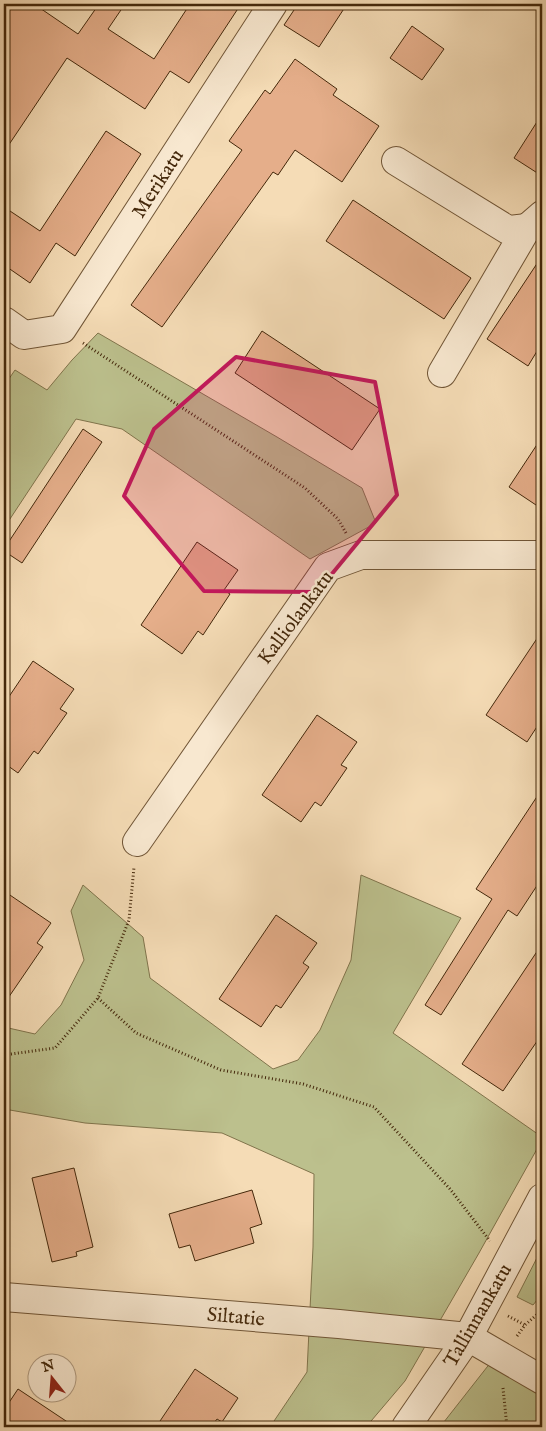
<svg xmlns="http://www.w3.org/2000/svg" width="546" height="1431" font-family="'IM FELL English',serif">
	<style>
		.green { fill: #bcc08d; stroke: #80744c }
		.building { fill: #e5ae8a; stroke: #44280b }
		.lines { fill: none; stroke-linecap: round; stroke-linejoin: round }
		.minor-casing { stroke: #705536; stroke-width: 30 }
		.path { stroke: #44280b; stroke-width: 3; stroke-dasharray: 1 2.5; stroke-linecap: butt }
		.minor { stroke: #f8e8d0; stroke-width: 28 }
		.marked { fill: #c2185b; fill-opacity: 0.2; stroke: #c2185b; stroke-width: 4; stroke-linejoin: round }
		.labels { text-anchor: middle; stroke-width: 5; stroke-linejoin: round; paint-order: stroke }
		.street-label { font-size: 20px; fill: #44280b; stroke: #f8e8d0 }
	</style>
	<rect width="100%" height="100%" fill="#f5dcb6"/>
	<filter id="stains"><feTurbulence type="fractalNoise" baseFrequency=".004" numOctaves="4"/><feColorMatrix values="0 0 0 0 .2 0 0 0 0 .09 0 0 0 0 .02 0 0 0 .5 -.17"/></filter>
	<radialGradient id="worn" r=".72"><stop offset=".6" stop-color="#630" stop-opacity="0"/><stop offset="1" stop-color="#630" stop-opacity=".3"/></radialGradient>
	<g class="green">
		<path d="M98,333L277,437L362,488L376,523L310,559L122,429L76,419L4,528V386L15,370L47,390L72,360Z"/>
		<path d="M361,875L461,918L393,1033L542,1137V1140L479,1253L405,1381L366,1427H270L307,1372L313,1247L314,1174L222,1133L85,1123L4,1109V1027L35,1034L61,1005L84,960L71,911L83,885L143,937L150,978L273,1069L298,1060L320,1030L351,960Z"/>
		<path d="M542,1248V1294L533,1305L517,1297Z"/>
		<path d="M491,1362L542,1389V1427H440Z"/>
	</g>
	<g class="building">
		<path d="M14,4H34L78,34L99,4H125L108,29L154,59L190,4H241L189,83L170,71L145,109L67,58L4,152V19Z"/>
		<path d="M298,4H347L319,47L284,25Z"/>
		<path d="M412,26L444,49L422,80L390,58Z"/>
		<path d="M295,59L337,89L333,95L379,126L342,182L295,150L278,175L273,172L162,327L131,305L242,150L229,141L265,90L270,94Z"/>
		<path d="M542,114V176L514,158Z"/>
		<path d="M106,131L141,154L75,256L56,243L30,283L4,265V207L40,231Z"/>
		<path d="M353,200L471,278L444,319L326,241Z"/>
		<path d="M542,256V343L528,366L487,339Z"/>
		<path d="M262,331L380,409L352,450L235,373Z"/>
		<path d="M83,429L102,442L22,563L4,551V549Z"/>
		<path d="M542,437V509L509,487Z"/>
		<path d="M197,542L238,570L224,590L230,594L203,635L198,631L182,654L141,625Z"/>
		<path d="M542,631V719L527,742L486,715Z"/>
		<path d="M33,661L74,689L60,709L67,713L38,754L34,751L18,773L4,763V704Z"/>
		<path d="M317,715L357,742L341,765L347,768L321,806L315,802L301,822L262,795Z"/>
		<path d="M542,789V878L517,916L508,910L441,1015L425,1005L492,899L476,889Z"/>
		<path d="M4,891L51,923L37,943L43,947L4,1004Z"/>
		<path d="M276,915L317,943L303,963L309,967L281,1008L276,1005L261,1027L219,999Z"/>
		<path d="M542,944V1034L503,1091L462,1064Z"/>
		<path d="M74,1168L93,1247L76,1252L77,1256L52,1262L32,1178Z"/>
		<path d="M252,1190L262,1224L250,1228L254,1243L195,1261L190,1245L179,1248L169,1214Z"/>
		<path d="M195,1369L238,1398L222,1422L217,1419L211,1427H156Z"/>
		<path d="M18,1389L75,1427H4V1410Z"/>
	</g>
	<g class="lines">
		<defs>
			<g id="minor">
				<path d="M396,161L508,230L527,228"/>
				<path d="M4,321L24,335L62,329L273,4"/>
				<path d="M442,373L527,228L542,215"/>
				<path d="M137,842L328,567L361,555H542"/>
				<path d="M4,1297L339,1324L468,1337L542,1380"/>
				<path d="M406,1427L468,1337L542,1198"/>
			</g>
		</defs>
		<use href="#minor" class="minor-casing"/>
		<g class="path">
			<path d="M83,343L305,488L338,519L346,533"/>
			<path d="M98,998L136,1033L221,1070L303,1084L374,1107L450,1189L490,1241"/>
			<path d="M4,1055L55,1048L98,998L129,920L134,867"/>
			<path d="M508,1316L525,1325"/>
			<path d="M517,1336L525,1325L542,1310"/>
			<path d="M503,1388L507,1427"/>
		</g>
		<use href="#minor" class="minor"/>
	</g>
	<path class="marked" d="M236,357L375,382L397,495L317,592L204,591L124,496L154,429Z"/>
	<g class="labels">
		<g class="street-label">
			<text transform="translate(157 183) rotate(-57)" y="7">Merikatu</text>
			<text transform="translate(295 617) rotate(-53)" y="7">Kalliolankatu</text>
			<text transform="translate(477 1315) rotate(-60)" y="7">Tallinnankatu</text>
			<text transform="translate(236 1316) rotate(5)" y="7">Siltatie</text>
		</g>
	</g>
	<rect width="546" height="1431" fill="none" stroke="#f5dcb6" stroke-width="20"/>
	<rect x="5" y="5" width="536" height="1421" fill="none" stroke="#44280b" stroke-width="2.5"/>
	<rect x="10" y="10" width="526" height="1411" fill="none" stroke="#44280b"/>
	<g transform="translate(52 1378) rotate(343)"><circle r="24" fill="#f8e8d0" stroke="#b09b81"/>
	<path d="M0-4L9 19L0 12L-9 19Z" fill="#8f2418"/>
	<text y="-8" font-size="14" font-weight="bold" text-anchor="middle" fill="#44280b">N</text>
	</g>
	<rect width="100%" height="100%" filter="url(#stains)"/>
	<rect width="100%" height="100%" fill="url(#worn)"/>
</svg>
